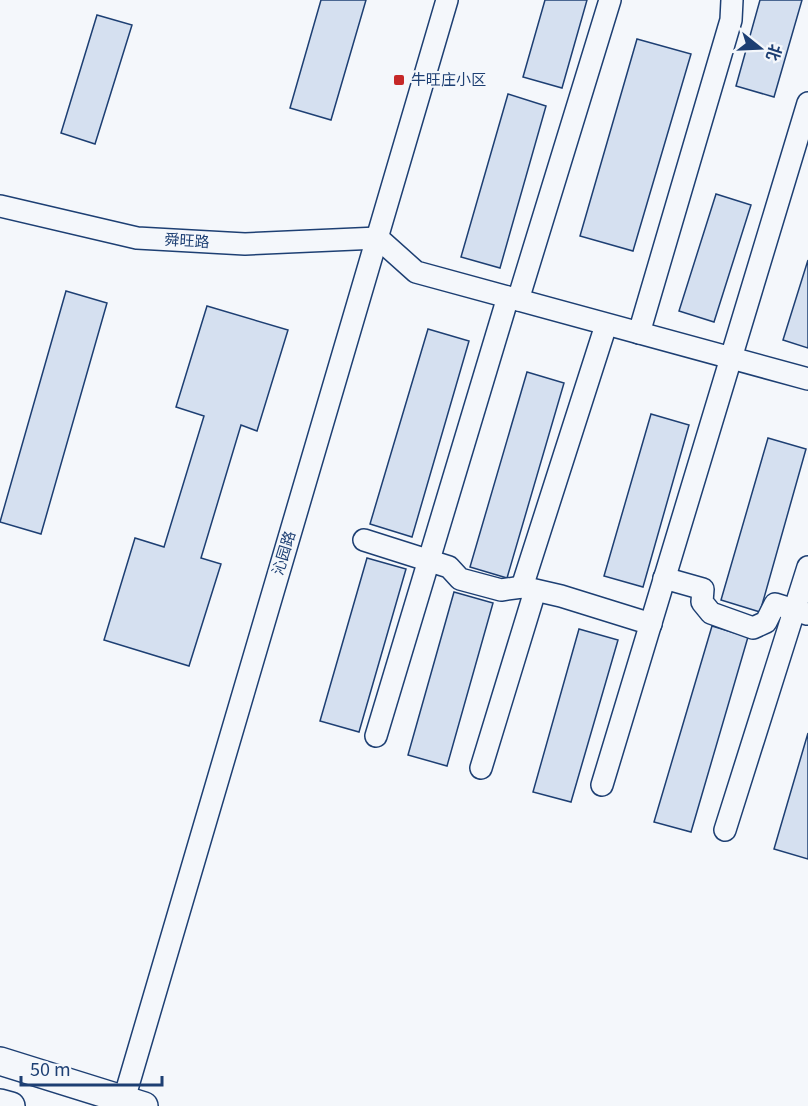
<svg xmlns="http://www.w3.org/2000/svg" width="808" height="1106" font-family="Georgia,'Noto Sans SC',serif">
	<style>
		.building { fill: #d5e0f0; stroke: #1d3f73; stroke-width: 1.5 }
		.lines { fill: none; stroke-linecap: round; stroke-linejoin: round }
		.minor-casing { stroke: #1d3f73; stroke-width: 24 }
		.major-casing { stroke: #1d3f73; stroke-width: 30 }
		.minor { stroke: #f4f7fb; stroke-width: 21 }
		.major { stroke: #f4f7fb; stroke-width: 27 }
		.poi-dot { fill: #c62828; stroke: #f4f7fb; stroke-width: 2 }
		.labels { text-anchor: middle; stroke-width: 4.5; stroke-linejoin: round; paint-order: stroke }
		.poi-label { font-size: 15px; fill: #1d3f73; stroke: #f4f7fb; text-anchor: start }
		.street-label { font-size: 15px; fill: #1d3f73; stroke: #f4f7fb }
	</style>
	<rect width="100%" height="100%" fill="#f4f7fb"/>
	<g class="building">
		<path d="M321,0H366L331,120L290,108Z"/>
		<path d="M545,0H587L562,88L523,77Z"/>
		<path d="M760,0H802L774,97L736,86Z"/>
		<path d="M97,15L132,25L95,144L61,133Z"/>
		<path d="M637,39L691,54L633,251L580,236Z"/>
		<path d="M508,94L546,106L500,268L461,257Z"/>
		<path d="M716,194L751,205L714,322L679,311Z"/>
		<path d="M808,260V348L783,340Z"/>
		<path d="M66,291L107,303L41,534L0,522Z"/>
		<path d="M207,306L288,330L257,431L241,425L201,558L221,564L189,666L104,640L135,538L164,547L204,416L176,407Z"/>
		<path d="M428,329L469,341L412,537L370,524Z"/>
		<path d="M527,372L564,383L507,578L470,567Z"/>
		<path d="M651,414L689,425L643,587L604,576Z"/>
		<path d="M768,438L806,449L760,612L721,600Z"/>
		<path d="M367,558L406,569L359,732L320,721Z"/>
		<path d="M454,592L493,603L447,766L408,755Z"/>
		<path d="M712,626L748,637L691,832L654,822Z"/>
		<path d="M579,629L618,640L571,802L533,792Z"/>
		<path d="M808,733V859L774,849Z"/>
	</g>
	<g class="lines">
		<defs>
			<g id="minor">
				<path d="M0,206L137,238L245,244L378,238"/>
				<path d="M378,238L416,272L808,379"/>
				<path d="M518,300L610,0"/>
				<path d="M639,333L731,20L732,0"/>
				<path d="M364,540L449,567L460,579L501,590L522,587L561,596L651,624"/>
				<path d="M664,578L703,589L702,602L711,613L753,628L766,622L775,604L807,614"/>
				<path d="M522,587L606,325"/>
				<path d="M376,736L508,297"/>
				<path d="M481,768L535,591"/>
				<path d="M602,785L808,103"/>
				<path d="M725,830L808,567"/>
				<path d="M122,1106L447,0"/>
			</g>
			<g id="major">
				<path d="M0,1061L144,1106"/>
				<path d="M0,1103L11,1106"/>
			</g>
		</defs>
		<use href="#minor" class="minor-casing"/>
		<use href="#major" class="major-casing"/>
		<use href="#minor" class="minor"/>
		<use href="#major" class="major"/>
	</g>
	<rect class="poi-dot" x="393" y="74" width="12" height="12" rx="3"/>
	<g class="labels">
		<g class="poi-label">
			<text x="411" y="85">牛旺庄小区</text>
		</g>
		<g class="street-label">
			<text transform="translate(187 241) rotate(3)" y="5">舜旺路</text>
			<text transform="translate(284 553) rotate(-73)" y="5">沁园路</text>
		</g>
	</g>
	<g transform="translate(760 48) rotate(108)" stroke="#f4f7fb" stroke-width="4.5" paint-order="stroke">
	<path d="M0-4.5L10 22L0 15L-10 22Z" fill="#1d3f73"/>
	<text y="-9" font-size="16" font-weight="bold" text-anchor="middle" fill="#1d3f73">北</text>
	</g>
	<path d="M21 1076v9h141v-9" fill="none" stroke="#1d3f73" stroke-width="3"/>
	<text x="30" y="1076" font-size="18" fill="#1d3f73" stroke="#f4f7fb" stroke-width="4.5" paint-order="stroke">50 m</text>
</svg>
